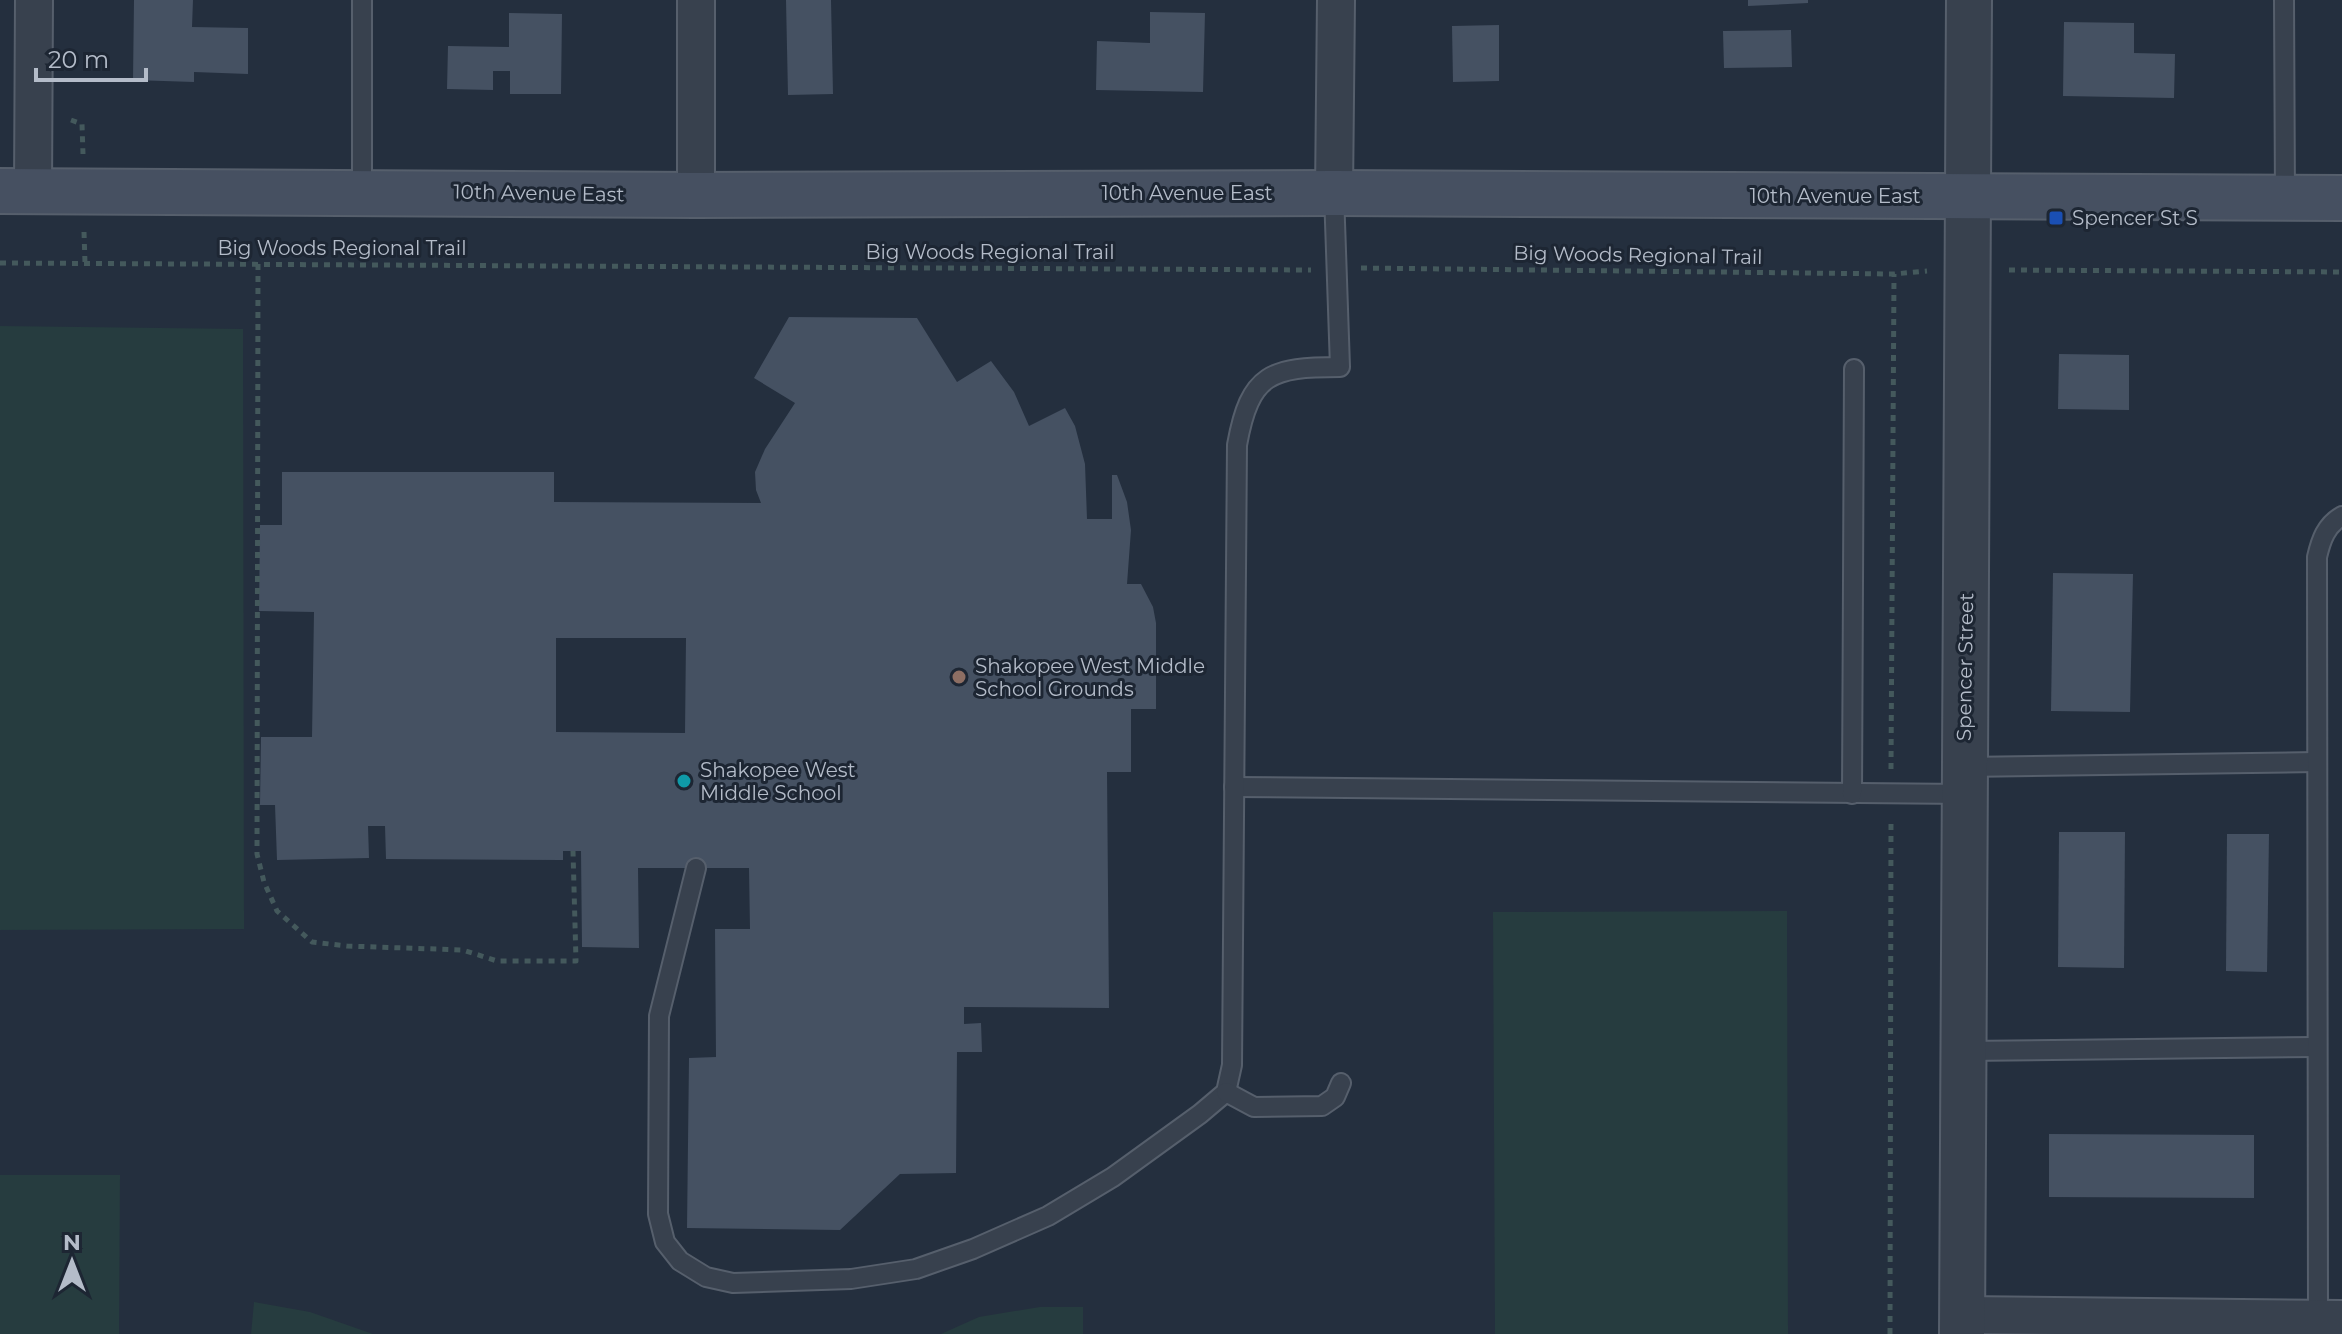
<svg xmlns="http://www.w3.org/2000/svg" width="2342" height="1334" font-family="Montserrat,sans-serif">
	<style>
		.green { fill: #263c3f }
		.building { fill: #455162; fill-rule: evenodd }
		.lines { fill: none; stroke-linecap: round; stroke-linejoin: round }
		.service-casing { stroke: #565f6c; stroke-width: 22 }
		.minor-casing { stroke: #565f6c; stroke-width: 40 }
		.tertiary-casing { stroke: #565f6c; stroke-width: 48 }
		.secondary-casing { stroke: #565f6c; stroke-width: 48 }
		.path { stroke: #44595c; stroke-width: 5; stroke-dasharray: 6 6; stroke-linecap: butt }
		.service { stroke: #38414e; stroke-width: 18 }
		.minor { stroke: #38414e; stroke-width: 36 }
		.tertiary { stroke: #38414e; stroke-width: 44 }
		.secondary { stroke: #465061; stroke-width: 44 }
		.transit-dot { fill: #1a4fb4; stroke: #1d2633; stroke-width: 3 }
		.education-dot { fill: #8d6e63; stroke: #1d2633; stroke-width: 3 }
		.culture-dot { fill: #0f9aa8; stroke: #1d2633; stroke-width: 3 }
		.labels { text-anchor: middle; stroke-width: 6; stroke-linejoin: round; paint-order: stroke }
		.street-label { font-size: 20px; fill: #b4bcc9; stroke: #1d2633 }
		.poi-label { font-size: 20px; fill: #b4bcc9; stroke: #1d2633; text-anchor: start }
	</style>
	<rect width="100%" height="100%" fill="#242f3e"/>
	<g class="green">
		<path d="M0,326L243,329L244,929L0,930Z"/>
		<path d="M1787,911L1788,1334H1495L1493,912Z"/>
		<path d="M0,1175H120L119,1334H0Z"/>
		<path d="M254,1302L310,1312L373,1334H251Z"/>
		<path d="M1040,1307H1083V1334H941L979,1317Z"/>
	</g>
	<g class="building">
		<path d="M134,0H193L192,27L248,28V74L194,72V82L133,80Z"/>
		<path d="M786,0H831L833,94L788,95Z"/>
		<path d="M1748,0H1808V3L1748,6Z"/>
		<path d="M1150,12L1205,13L1203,92L1096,90L1097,41L1150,43Z"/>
		<path d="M509,13L562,14L561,94H510V71H493V90L447,89L448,46L509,47Z"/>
		<path d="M2064,22L2134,23V53L2175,54L2174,98L2063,96Z"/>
		<path d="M1499,25V81L1453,82L1452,26Z"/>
		<path d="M1791,30L1792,67L1724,68L1723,31Z"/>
		<path d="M789,317L917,318L957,382L991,361L1014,392L1029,426L1065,408L1075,426L1085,464L1087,519H1112V475H1117L1127,502L1131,530L1127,584H1141L1153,607L1156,623V709H1131V772H1107L1109,1008L964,1007V1024L981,1023L982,1052H957L956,1173L900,1174L840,1230L687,1228L689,1058L716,1057L715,929H750L749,868H638L639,948L582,947L581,851H563V860L386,859L385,826H368L369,858L277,860L275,805H260L261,737H312L314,612L259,611L260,525H282V472H554V502L761,503L756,490L755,472L765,449L795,403L754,378ZM556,638H686L685,733L556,732Z"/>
		<path d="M2059,354L2129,355V410L2058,409Z"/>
		<path d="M2053,573L2133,574L2130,712L2051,711Z"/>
		<path d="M2059,832H2125L2124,968L2058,967Z"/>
		<path d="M2227,834H2269L2267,972L2226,971Z"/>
		<path d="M2049,1134L2254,1135V1198L2049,1197Z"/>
	</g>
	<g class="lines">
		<defs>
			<g id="service">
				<path d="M362,0V191"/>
				<path d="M2284,0L2285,198"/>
				<path d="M1964,767L2316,762"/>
				<path d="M1234,787L1966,794"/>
				<path d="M1852,794L1854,369"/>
				<path d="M696,868L659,1016L658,1214L665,1242L680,1261L706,1277L733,1283L851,1279L916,1269L973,1249L1048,1216L1113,1177L1200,1114L1226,1092L1232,1065L1237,445C1250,373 1271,367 1340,367L1334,193"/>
				<path d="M1964,1051L2316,1047"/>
				<path d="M1226,1092L1254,1107L1322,1106L1335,1097L1341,1083"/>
				<path d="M2318,1319L2317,557C2321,540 2326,525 2342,516"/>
			</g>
			<g id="minor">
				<path d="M696,0V195"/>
				<path d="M33,190L34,0"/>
				<path d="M1334,193L1336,0"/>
				<path d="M1963,1315L2342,1319"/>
			</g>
			<path id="tertiary" d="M1962,1334L1969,0"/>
			<path id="secondary" d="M0,191L696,195L1334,193L2342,198"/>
		</defs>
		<use href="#service" class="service-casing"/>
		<use href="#minor" class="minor-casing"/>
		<use href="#tertiary" class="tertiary-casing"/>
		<use href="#secondary" class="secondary-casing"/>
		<g class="path">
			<path d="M71,120L82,124L83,154"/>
			<path d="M84,232L85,263"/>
			<path d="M0,263L1311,270"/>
			<path d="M258,264L257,854L264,882L277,911L312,942L347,946L463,950L497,961H576L573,851"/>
			<path d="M1361,268L1894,274L1927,271"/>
			<path d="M2009,270L2342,272"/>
			<path d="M1891,769L1894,274"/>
			<path d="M1890,1334L1891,819"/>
		</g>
		<use href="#service" class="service"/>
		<use href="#minor" class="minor"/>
		<use href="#tertiary" class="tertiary"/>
		<use href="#secondary" class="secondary"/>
	</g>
	<rect class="transit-dot" x="2048" y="210" width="16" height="16" rx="4"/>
	<circle class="education-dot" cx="959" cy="677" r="8"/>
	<circle class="culture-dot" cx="684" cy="781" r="8"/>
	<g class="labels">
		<g class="street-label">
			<text transform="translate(539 193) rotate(1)" y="7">10th Avenue East</text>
			<text x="1187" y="200">10th Avenue East</text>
			<text x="1835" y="203">10th Avenue East</text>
			<text x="342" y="255">Big Woods Regional Trail</text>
			<text x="990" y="259">Big Woods Regional Trail</text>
			<text transform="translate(1638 255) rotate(1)" y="7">Big Woods Regional Trail</text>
			<text transform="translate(1965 667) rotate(-89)" y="7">Spencer Street</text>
		</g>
		<g class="poi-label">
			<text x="2072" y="225">Spencer St S</text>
			<text x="975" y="673">Shakopee West Middle<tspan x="975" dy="23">School Grounds</tspan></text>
			<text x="700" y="777">Shakopee West<tspan x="700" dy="23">Middle School</tspan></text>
		</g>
	</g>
	<g transform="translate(72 1262)" stroke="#1d2633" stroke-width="6" paint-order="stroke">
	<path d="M0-6L14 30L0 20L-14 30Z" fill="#b4bcc9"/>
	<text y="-12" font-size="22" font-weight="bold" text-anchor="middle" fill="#b4bcc9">N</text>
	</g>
	<path d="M36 68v12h110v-12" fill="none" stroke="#b4bcc9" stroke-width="4"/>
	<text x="48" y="68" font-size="24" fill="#b4bcc9" stroke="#1d2633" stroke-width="6" paint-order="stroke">20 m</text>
</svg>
